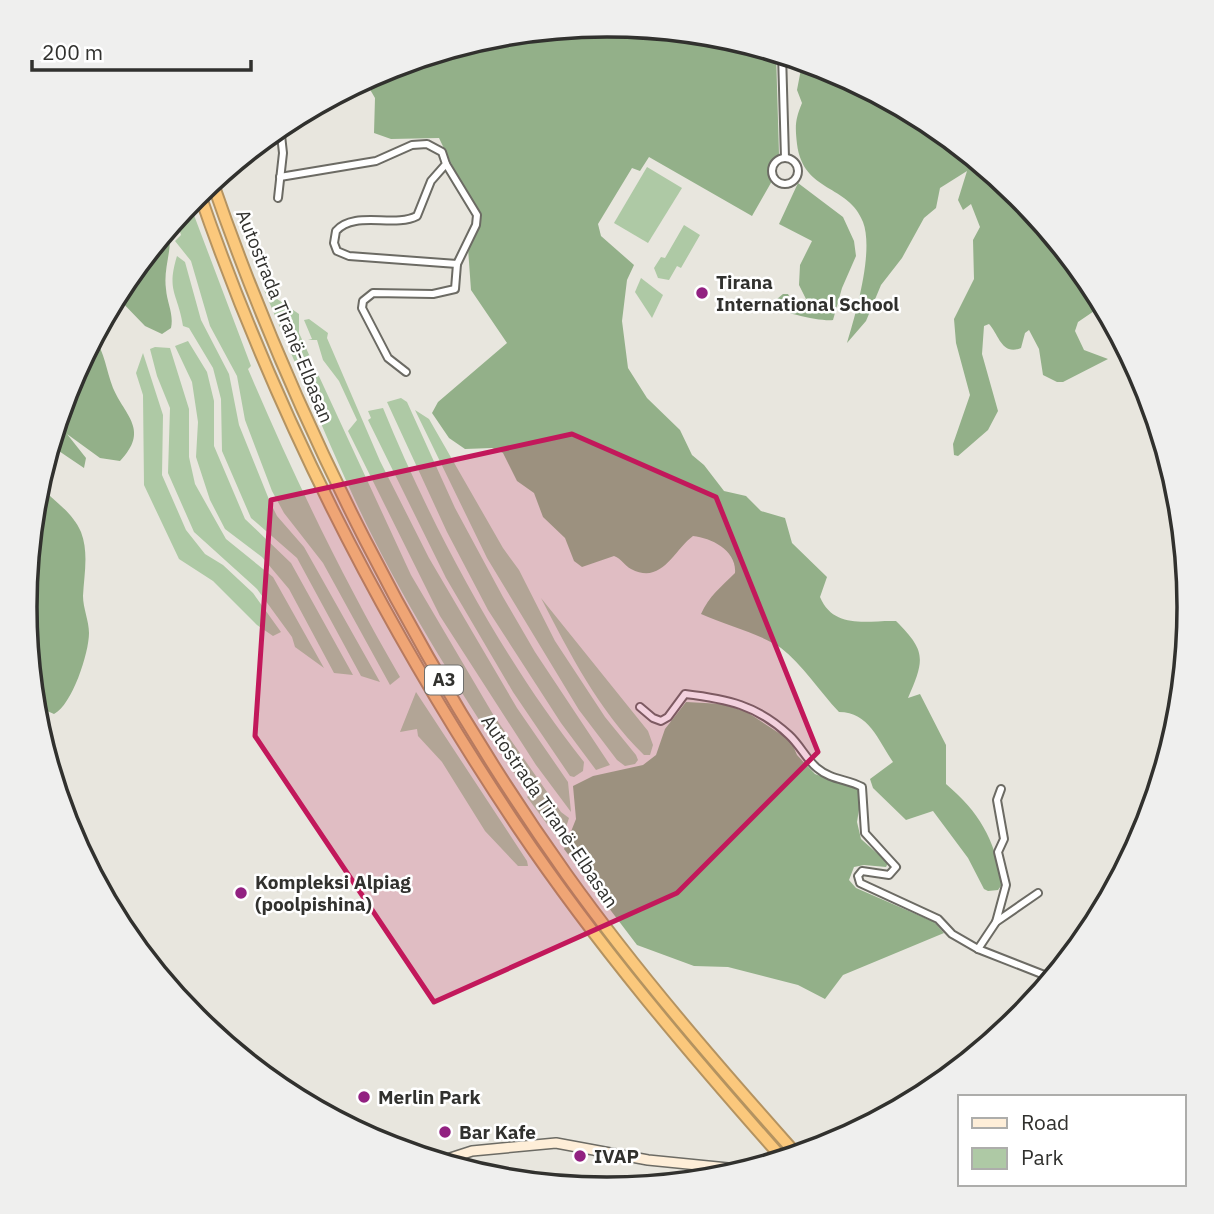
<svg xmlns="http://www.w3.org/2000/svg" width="1214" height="1214" font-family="'IBM Plex Sans',sans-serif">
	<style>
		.green { fill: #aec9a5 }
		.forest { fill: #93b089 }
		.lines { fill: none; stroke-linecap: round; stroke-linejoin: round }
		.street-casing { stroke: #6c6b64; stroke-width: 10 }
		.secondary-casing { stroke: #6c6b64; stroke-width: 12 }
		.highway-casing { stroke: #b49361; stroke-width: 14 }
		.street { stroke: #fff; stroke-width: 6 }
		.secondary { stroke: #feeed8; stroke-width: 9 }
		.highway { stroke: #fbc87c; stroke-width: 10 }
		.marked { fill: #c2185b; fill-opacity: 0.2; stroke: #c2185b; stroke-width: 5; stroke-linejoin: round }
		.poi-dot { fill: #922181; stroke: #fff; stroke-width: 2.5 }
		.labels { text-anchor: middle; stroke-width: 5; stroke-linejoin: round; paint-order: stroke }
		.shield { fill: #fff; stroke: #6f6f6d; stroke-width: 2 }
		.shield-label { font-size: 18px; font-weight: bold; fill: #31312e }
		.poi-label { font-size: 19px; font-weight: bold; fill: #31312e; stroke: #fff; text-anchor: start }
		.street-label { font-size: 19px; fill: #31312e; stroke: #fff }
		.rim { fill: none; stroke: #31312e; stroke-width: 3.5 }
	</style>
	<rect width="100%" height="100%" fill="#e8e6de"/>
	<g class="green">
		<path d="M647,167L682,188L648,243L614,223Z"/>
		<path d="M189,202L251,366L248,369C293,475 342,577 400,677L390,685L323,563L284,513L272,491L245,420L237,376L210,326L191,261L175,241L181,235L176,219Z"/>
		<path d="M684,225L700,235L681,268L677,266L669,280L658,278L654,268L661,257L665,258Z"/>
		<path d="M177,256L185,262L201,320L229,374L239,425L270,502L277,516L304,547L380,682L361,676L297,558L251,518L222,451L221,399L213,368L189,328L183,326C178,293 166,292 177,256Z"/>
		<path d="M641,278L663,295L652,318L635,292Z"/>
		<path d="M264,290L299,314V333L411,575L494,716L561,812L569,818L561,843L527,797L529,795C465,700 402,602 354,498C322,428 294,359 264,290Z"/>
		<path d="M309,319L328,333L327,338L380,461L429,558L517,708L568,782L571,812L536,765L440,616L348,431L357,420L339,381L323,360L317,340H308L312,339L304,320Z"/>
		<path d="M188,341L207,372L214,401V446L245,519L291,563L353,675L334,673L289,589L262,557L225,529L210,500L196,457L198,422L192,382L175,346Z"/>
		<path d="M155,347L170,348L189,409V457L195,484L226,539L273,577L324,668L295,647L292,637L257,589L194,532L168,473L170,408L157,376L150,349Z"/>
		<path d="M143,353L163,415L162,475L186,530L205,554L223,565L253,593L281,632L273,636L257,625L213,581L179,559L144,485L143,395L136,373Z"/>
		<path d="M401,398L407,402L455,508L503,597L535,652L610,765L596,770L593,766L561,723L488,610L447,532L387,402Z"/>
		<path d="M383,408C432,528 503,660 584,762L583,771L574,777L570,776L513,692L446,578L368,420L371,418L368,411Z"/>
		<path d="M415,410L429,419L503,548L519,570L555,641L605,717L636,755L638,760L635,764L625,766L617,760L579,710L487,558Z"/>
		<path d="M541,598L648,731L653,745L650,755H644C599,711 570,654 541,598Z"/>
		<path d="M416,692L527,861L528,866H518L485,831L442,762L418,736L417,729L400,732Z"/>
	</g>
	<g class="forest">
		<path d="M607,25L721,36L776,53L779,154L769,166L772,181L752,216L649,157L640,171L632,168L598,224L601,236L634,265L627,280L622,321L628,368L647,398L680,430L692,455L704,465L724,491L746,496L761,511L785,518L792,543L827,577L820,597C834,630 867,620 896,621C926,651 925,659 908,698L920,694L946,745V784C980,813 993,837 1003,883L998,890L988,891L984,889L968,858L933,811L906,820L873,788L870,779L893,762C878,740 869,712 839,712C820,692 802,664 781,648C761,634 725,625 701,614C709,596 721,587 735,573C737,551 712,538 693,536C673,551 662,585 631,569C624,565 622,559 614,556L582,567L574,561L565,538L543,517L534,493L517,481L503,453L492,448L465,449L449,438L432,413L438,402L507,343L471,290L468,248L475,213L439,138L391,139L374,133L375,98L368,86L356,84L384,69L494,36Z"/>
		<path d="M798,59C872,82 965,140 1020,196C1046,223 1071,257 1094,287L1103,305L1078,322L1075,331L1084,350L1108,359L1063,382H1057L1043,375L1039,349L1029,330L1025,333L1021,348C1002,356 999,335 989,324L984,326L982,354L998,411L988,430L958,456L954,455L953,444L970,395L956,343L954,319L974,279L973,240L980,227L971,204L963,210L958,200L967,171L940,188L936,208L924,218L902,258L881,285L866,321L847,343C856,313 874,251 863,222C849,184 803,193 797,144C795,126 795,120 802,103L797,90L801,69Z"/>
		<path d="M798,183L843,217L854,241L856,256L842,288L833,320C822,322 776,312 771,304L783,294H788L793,303H803L806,299L799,285L800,265L812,241L779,224Z"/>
		<path d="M169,227C173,251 163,267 166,289C167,303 174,314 171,328L162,334L145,326L116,296Z"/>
		<path d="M94,337C105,353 106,370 113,388C125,416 150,430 120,461L100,458L67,434L86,458L84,468L50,445L69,384Z"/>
		<path d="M38,484C53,501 72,511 81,532C89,553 84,575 83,596C83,608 89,621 89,633C89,653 72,705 54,714L45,710L33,698L25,607Z"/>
		<path d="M686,702L723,704L747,712L791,741L797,755L815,774L862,791L857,822L861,839L888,863L886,867L864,865L854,867L849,880L856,888L934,922L944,933L843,975L825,999L798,985L728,967L694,966L637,945L564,849L576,819L573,786L593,776L643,765L656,755L665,729Z"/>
	</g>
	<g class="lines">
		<defs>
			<g id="street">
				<path d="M782,54L785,158"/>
				<circle cx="785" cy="171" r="13"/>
				<path d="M280,177L376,161L412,145L427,144L442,152L446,164L431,181L417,216C394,228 354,210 336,231L334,243L337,251L349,256L457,264"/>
				<path d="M278,198L283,153L280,126"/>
				<path d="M406,372L388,358L362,308L363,301L373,293L433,294L455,289L457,264L476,225L477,215L446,164"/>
				<path d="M640,707L653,718L661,721L668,717L685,694C727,699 757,705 789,735C800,745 806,759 817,768C831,780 847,779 862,787L865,833L896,867L889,875L862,871L858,876L860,883L938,919L952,934L978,949L1052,978"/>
				<path d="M996,922L1006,885L998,852L1004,839L997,800L1001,789"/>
				<path d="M978,949L996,922L1038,893"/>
			</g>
			<path id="secondary" d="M438,1162L472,1151L556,1143L648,1160L748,1170"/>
			<g id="highway">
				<path d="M212,181C295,422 420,668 567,875C637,973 717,1065 797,1155"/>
				<path d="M199,192C276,416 387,632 519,829C598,946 690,1054 783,1159"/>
			</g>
		</defs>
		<use href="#street" class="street-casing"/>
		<use href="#secondary" class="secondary-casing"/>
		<use href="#highway" class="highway-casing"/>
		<use href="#street" class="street"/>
		<use href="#secondary" class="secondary"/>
		<use href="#highway" class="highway"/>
	</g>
	<path class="marked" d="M572,434L716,497L818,752L677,893L434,1002L255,736L271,500Z"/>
	<g class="poi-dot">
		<circle cx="702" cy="293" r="7"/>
		<circle cx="241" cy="893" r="7"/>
		<circle cx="364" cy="1097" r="7"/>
		<circle cx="445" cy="1132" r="7"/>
		<circle cx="580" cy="1156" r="7"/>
	</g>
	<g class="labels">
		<rect class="shield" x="425" y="665.5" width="38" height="29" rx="5"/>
		<g class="shield-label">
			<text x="444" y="686">A3</text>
		</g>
		<g class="poi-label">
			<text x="716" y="289">Tirana<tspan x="716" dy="22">International School</tspan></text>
			<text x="255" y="889">Kompleksi Alpiag<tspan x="255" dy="22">(poolpishina)</tspan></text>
			<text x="378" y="1104">Merlin Park</text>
			<text x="459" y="1139">Bar Kafe</text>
			<text x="594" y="1163">IVAP</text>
		</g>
		<g class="street-label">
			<text transform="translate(285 316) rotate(68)" y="7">Autostrada Tiranë-Elbasan</text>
			<text transform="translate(550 811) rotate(56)" y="7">Autostrada Tiranë-Elbasan</text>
		</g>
	</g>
	<path d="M0 0H1214V1214H0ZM37 607a570 570 0 1 1 1140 0a570 570 0 1 1-1140 0Z" fill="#efefee" fill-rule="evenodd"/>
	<path class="rim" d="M37 607a570 570 0 1 1 1140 0a570 570 0 1 1-1140 0Z"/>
	<rect x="958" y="1095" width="228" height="91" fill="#ffffff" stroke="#adadab" stroke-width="2"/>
	<rect x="972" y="1118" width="35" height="10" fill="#feeed8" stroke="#adadab" stroke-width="2"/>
	<text x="1021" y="1130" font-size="21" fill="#31312e">Road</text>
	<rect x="972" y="1148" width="35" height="21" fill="#aec9a5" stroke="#adadab" stroke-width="2"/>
	<text x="1021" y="1165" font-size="21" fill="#31312e">Park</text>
	<path d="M32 60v10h219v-10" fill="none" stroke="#31312e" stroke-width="3.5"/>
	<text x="42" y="60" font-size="21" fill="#31312e" stroke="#ffffff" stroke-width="5" paint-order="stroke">200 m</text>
</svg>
